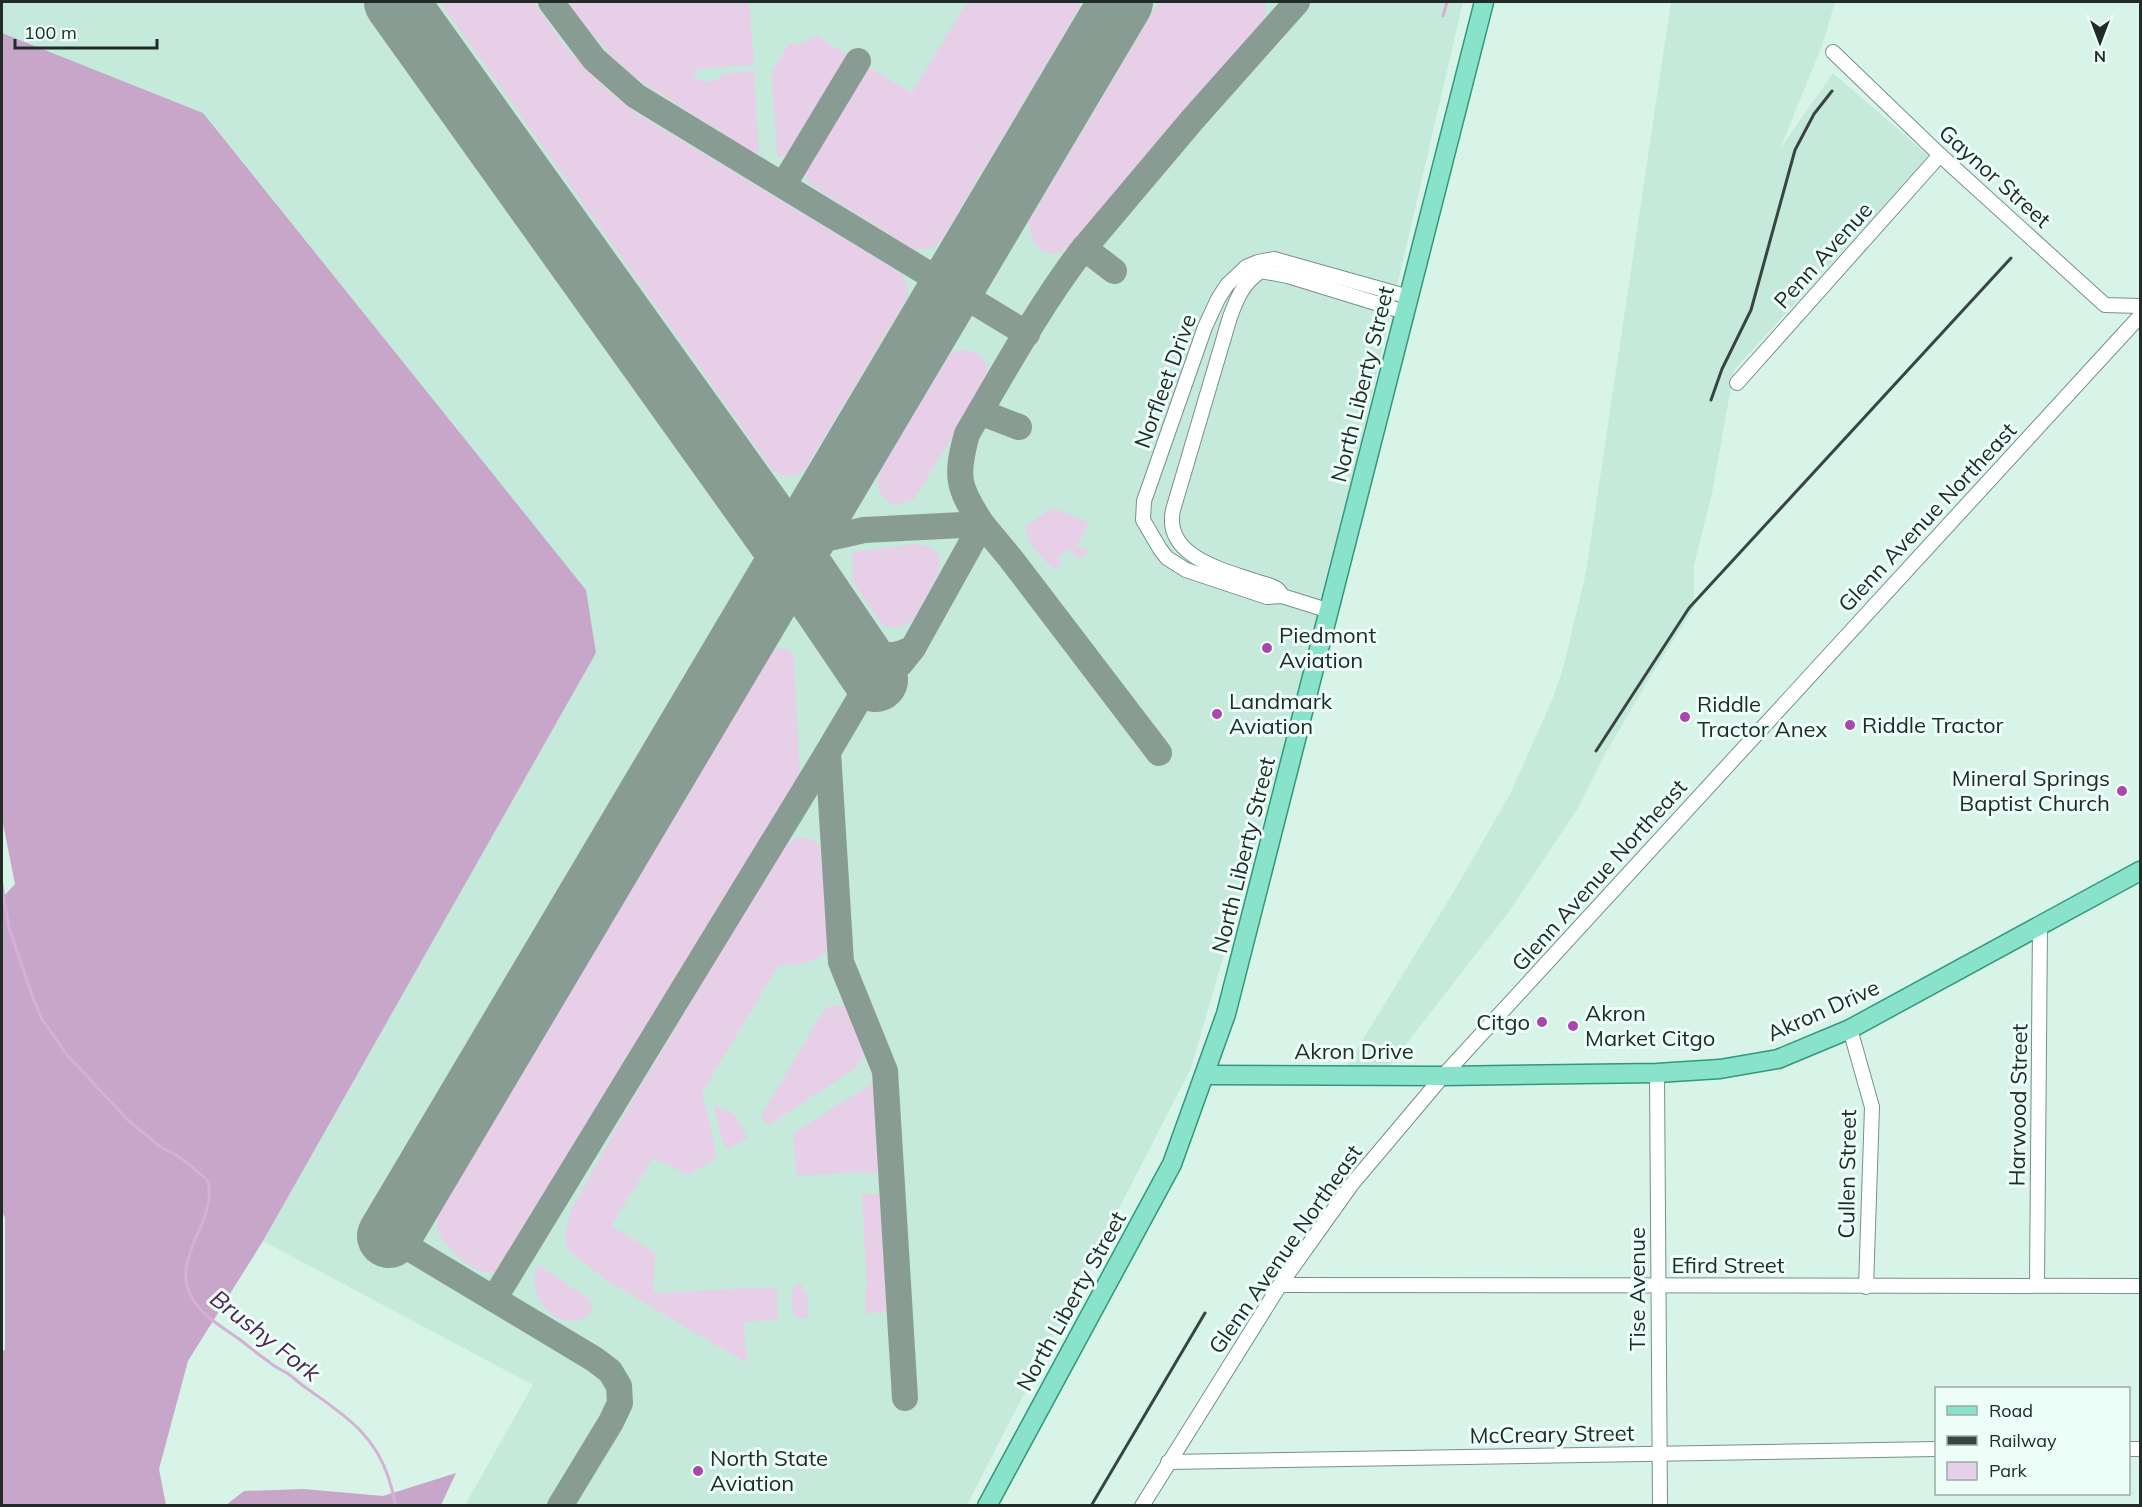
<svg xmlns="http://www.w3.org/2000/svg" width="2142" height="1507" font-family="Mulish,sans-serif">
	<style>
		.built { fill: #c5e9db }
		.green { fill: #e7d0e7 }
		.forest { fill: #c8a6c9 }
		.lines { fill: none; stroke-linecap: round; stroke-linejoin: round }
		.stream { stroke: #d4b1d4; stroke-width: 3 }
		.taxiway { stroke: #889c94; stroke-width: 26 }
		.runway { stroke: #889c94; stroke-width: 64 }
		.minor-casing { stroke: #779187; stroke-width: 16 }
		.major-casing { stroke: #32977c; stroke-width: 21 }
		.minor { stroke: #fff; stroke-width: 14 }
		.major { stroke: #89e3cb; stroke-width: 18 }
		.rail { stroke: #384540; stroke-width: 3 }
		.poi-dot { fill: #a947ad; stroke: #edfef8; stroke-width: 2 }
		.labels { text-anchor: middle; stroke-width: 6; stroke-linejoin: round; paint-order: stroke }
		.street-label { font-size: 22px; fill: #212c28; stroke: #edfef8 }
		.poi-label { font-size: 22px; fill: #212c28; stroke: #edfef8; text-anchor: start }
		.water-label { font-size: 24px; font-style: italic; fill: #522654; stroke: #edfef8 }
	</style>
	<rect width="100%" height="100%" fill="#d8f4e9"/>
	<g class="built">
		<path d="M2,2H1463L1358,454L1280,761L1191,1068L967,1505H465L533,1385L263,1241L596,653L2,85Z"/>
		<path d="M1671,2H1835L1823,43L1780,149L1833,73L1929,156L1734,370L1712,493L1694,565V608L1655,669L1605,754L1578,808L1510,910L1390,1065H1347L1456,888L1510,794L1553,698L1563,669L1586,572Z"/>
	</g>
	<g class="green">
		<path d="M440,2H534L566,48L605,88L638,114L901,273C907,282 909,287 907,298L806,468C795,480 787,478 773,471Z"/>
		<path d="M567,2H749L754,65L698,69L694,74L696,79C707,83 716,83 723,74L754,71L759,152H752L636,78L613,58L572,10Z"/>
		<path d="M967,2H1081L1077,12L941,241C932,249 926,251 914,249L813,187L806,178L804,171L806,166L862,70L870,68L912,93Z"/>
		<path d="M1159,2H1265C1267,12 1266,20 1260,30L1072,244C1050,265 1029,248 1029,221Z"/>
		<path d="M817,36L846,54L848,62L795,151L790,156L780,157L777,155L771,73L789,43L798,45Z"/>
		<path d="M966,350C983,352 990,366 986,382L914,499L903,503L891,504C879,493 875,489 879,473L950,354L956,351Z"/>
		<path d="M1053,508L1089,523L1076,546L1090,549L1078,560L1069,549L1058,558L1062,564L1055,569L1050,564L1047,563C1037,551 1026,542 1026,526Z"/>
		<path d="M915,544C956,548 937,577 924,600C920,607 916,619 909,623C900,629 891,629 882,624L853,582L852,552Z"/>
		<path d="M784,648L791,651L794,662L800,777L514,1254C510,1259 504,1268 498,1271C479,1281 440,1244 437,1227C436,1223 438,1217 438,1213L759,673L774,650Z"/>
		<path d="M802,837C817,841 823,845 827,861L833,940C824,965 801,963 778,966L701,1094L703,1096L717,1157L689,1175L653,1158L611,1226L655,1252L653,1293L774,1287L777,1289L778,1319L744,1322L747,1363L607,1281L569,1251L565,1241V1234L571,1210L615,1130L780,851L794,839Z"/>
		<path d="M838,1005L847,1008L852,1013L866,1052L857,1067L767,1126L761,1116L824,1010L830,1006Z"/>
		<path d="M873,1083L877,1085L878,1090L882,1167L877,1173L861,1172L797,1176L793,1133Z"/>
		<path d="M715,1105L734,1114L748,1138L727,1149L721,1137L714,1107Z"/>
		<path d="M885,1193L891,1311L866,1314L865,1291L867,1290L862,1195Z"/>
		<path d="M538,1265L589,1299L592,1311C563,1341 523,1297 538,1265Z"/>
		<path d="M795,1284H802L803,1293H807L808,1318H797C790,1308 790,1294 795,1284Z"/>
	</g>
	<g class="forest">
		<path d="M2,33L203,113L586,590L596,653L263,1241L188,1361L159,1469L166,1505H2V1353L5,1349V1218L2,1211V898L15,884L2,819Z"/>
		<path d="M456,1473L441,1505H226L244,1491L304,1489L383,1496Z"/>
	</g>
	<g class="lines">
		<g class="stream">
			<path d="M1443,16L1447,2"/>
			<path d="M2,885L9,928L33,998L42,1019L67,1055L128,1120L162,1148L173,1153L189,1164L208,1181C218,1224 166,1260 194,1301C205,1318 224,1328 239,1339C249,1346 258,1355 268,1361C273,1366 281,1370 287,1373C293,1377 299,1383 305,1387C342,1414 374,1432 389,1479C391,1488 395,1496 395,1506"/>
		</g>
		<g class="taxiway">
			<path d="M551,2L594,59L636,96L1027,334"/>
			<path d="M784,184L858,61"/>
			<path d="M1084,248L1114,271"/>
			<path d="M980,412L1019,427"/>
			<path d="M745,492C778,517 793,534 837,532"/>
			<path d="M792,556L820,540L864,530L982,524L1011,559L1159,753"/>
			<path d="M849,641C872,654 888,662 913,648"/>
			<path d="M828,752L841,962L885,1071L905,1398"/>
			<path d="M389,1236L594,1359L610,1371L619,1386L620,1403L611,1422L560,1506"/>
			<path d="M494,1299L828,752L864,691L900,664L913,648L982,524C958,488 955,477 967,434C1003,373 1037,310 1080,253L1193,119L1297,2"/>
		</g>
		<g class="runway">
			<path d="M396,2L792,556L876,680"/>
			<path d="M389,1236L1121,2"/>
		</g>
		<defs>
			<g id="minor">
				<path d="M1833,52L1940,155L2105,305L2140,306"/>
				<path d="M1737,383L1940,155"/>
				<path d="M1282,596C1281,594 1280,591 1277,589C1272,585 1261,583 1255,581C1223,570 1163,556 1173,510L1230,317C1237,298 1243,283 1261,271L1288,276L1405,312"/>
				<path d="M1330,611L1282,596L1267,597L1186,570L1167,558L1160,549L1143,520L1144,501L1205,327L1218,299L1227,285L1246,267L1258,262L1274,259L1409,297"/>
				<path d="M1850,1029L1872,1107L1866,1287"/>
				<path d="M1657,1073L1660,1506"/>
				<path d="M1280,1285L2140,1286"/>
				<path d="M2037,1285L2040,924"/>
				<path d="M2128,1449H2140"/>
				<path d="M1168,1462L1936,1449"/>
				<path d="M1142,1506L1280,1285L1352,1184L1443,1076L2140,316"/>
			</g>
			<g id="major">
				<path d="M1205,1075L1443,1076L1657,1073L1720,1069L1778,1059L1850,1029L2140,871"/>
				<path d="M987,1506L1172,1164L1226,1014L1484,2"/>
			</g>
		</defs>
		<use href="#minor" class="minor-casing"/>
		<use href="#major" class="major-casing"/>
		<use href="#minor" class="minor"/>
		<use href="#major" class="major"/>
		<g class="rail">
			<path d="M1711,400L1722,369L1751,310L1795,150L1814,114L1832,91"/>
			<path d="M1596,751L1689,608L2011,258"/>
			<path d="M1091,1506L1205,1313"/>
		</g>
	</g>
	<g class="poi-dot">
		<circle cx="1267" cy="648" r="6"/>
		<circle cx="1217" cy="714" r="6"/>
		<circle cx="1685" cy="717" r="6"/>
		<circle cx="1850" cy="725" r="6"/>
		<circle cx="2122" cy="791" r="6"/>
		<circle cx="1542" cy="1022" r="6"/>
		<circle cx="1573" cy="1026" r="6"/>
		<circle cx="698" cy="1471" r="6"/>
	</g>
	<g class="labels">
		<g class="street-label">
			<text transform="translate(1995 176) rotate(42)" y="8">Gaynor Street</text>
			<text transform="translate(1823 255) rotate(-48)" y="8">Penn Avenue</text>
			<text transform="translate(1165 381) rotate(-70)" y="8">Norfleet Drive</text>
			<text transform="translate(1362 384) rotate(-76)" y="8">North Liberty Street</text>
			<text transform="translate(1927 517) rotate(-47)" y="8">Glenn Avenue Northeast</text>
			<text transform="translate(1243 855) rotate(-76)" y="8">North Liberty Street</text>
			<text transform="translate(1599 875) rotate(-48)" y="8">Glenn Avenue Northeast</text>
			<text transform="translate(1823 1010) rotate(-24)" y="8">Akron Drive</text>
			<text x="1354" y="1059">Akron Drive</text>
			<text transform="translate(2018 1105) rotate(-89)" y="8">Harwood Street</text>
			<text transform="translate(1847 1174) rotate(-89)" y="8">Cullen Street</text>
			<text transform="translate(1285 1249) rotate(-55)" y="8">Glenn Avenue Northeast</text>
			<text x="1728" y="1273">Efird Street</text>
			<text transform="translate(1637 1289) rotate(-90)" y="8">Tise Avenue</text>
			<text transform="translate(1071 1301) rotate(-61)" y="8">North Liberty Street</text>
			<text transform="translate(1552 1434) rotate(-1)" y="8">McCreary Street</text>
		</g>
		<g class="poi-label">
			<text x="1279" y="643">Piedmont<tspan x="1279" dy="25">Aviation</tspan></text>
			<text x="1229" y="709">Landmark<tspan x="1229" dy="25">Aviation</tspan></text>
			<text x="1697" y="712">Riddle<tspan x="1697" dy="25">Tractor Anex</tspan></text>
			<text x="1862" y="733">Riddle Tractor</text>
			<text x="2110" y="786" text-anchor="end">Mineral Springs<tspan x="2110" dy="25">Baptist Church</tspan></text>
			<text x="1585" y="1021">Akron<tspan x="1585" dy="25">Market Citgo</tspan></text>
			<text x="1530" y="1030" text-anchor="end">Citgo</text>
			<text x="710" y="1466">North State<tspan x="710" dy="25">Aviation</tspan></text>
		</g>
		<g class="water-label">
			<text transform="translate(265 1336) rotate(38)" y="8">Brushy Fork</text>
		</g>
	</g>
	<rect width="2142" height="1507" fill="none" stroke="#212c28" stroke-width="6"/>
	<rect x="1935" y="1387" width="195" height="108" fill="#edfef8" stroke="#9baaa5" stroke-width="1.5"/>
	<rect x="1947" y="1406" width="30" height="9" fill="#89e3cb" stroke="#9baaa5" stroke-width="1.5"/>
	<text x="1989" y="1417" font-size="18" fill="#212c28">Road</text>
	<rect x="1947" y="1436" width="30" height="9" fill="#384540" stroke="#9baaa5" stroke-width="1.5"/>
	<text x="1989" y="1447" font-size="18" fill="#212c28">Railway</text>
	<rect x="1947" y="1462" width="30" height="18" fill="#e7d0e7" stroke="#9baaa5" stroke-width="1.5"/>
	<text x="1989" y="1477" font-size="18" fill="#212c28">Park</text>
	<g transform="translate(2100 42) rotate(180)" stroke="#edfef8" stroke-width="4.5" paint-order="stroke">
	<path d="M0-4.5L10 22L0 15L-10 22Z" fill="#212c28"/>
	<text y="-9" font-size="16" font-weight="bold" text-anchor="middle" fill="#212c28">N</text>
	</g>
	<path d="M15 39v9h142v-9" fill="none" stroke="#212c28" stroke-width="3"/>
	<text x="24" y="39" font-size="18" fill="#212c28" stroke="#edfef8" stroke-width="4.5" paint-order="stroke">100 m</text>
</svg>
